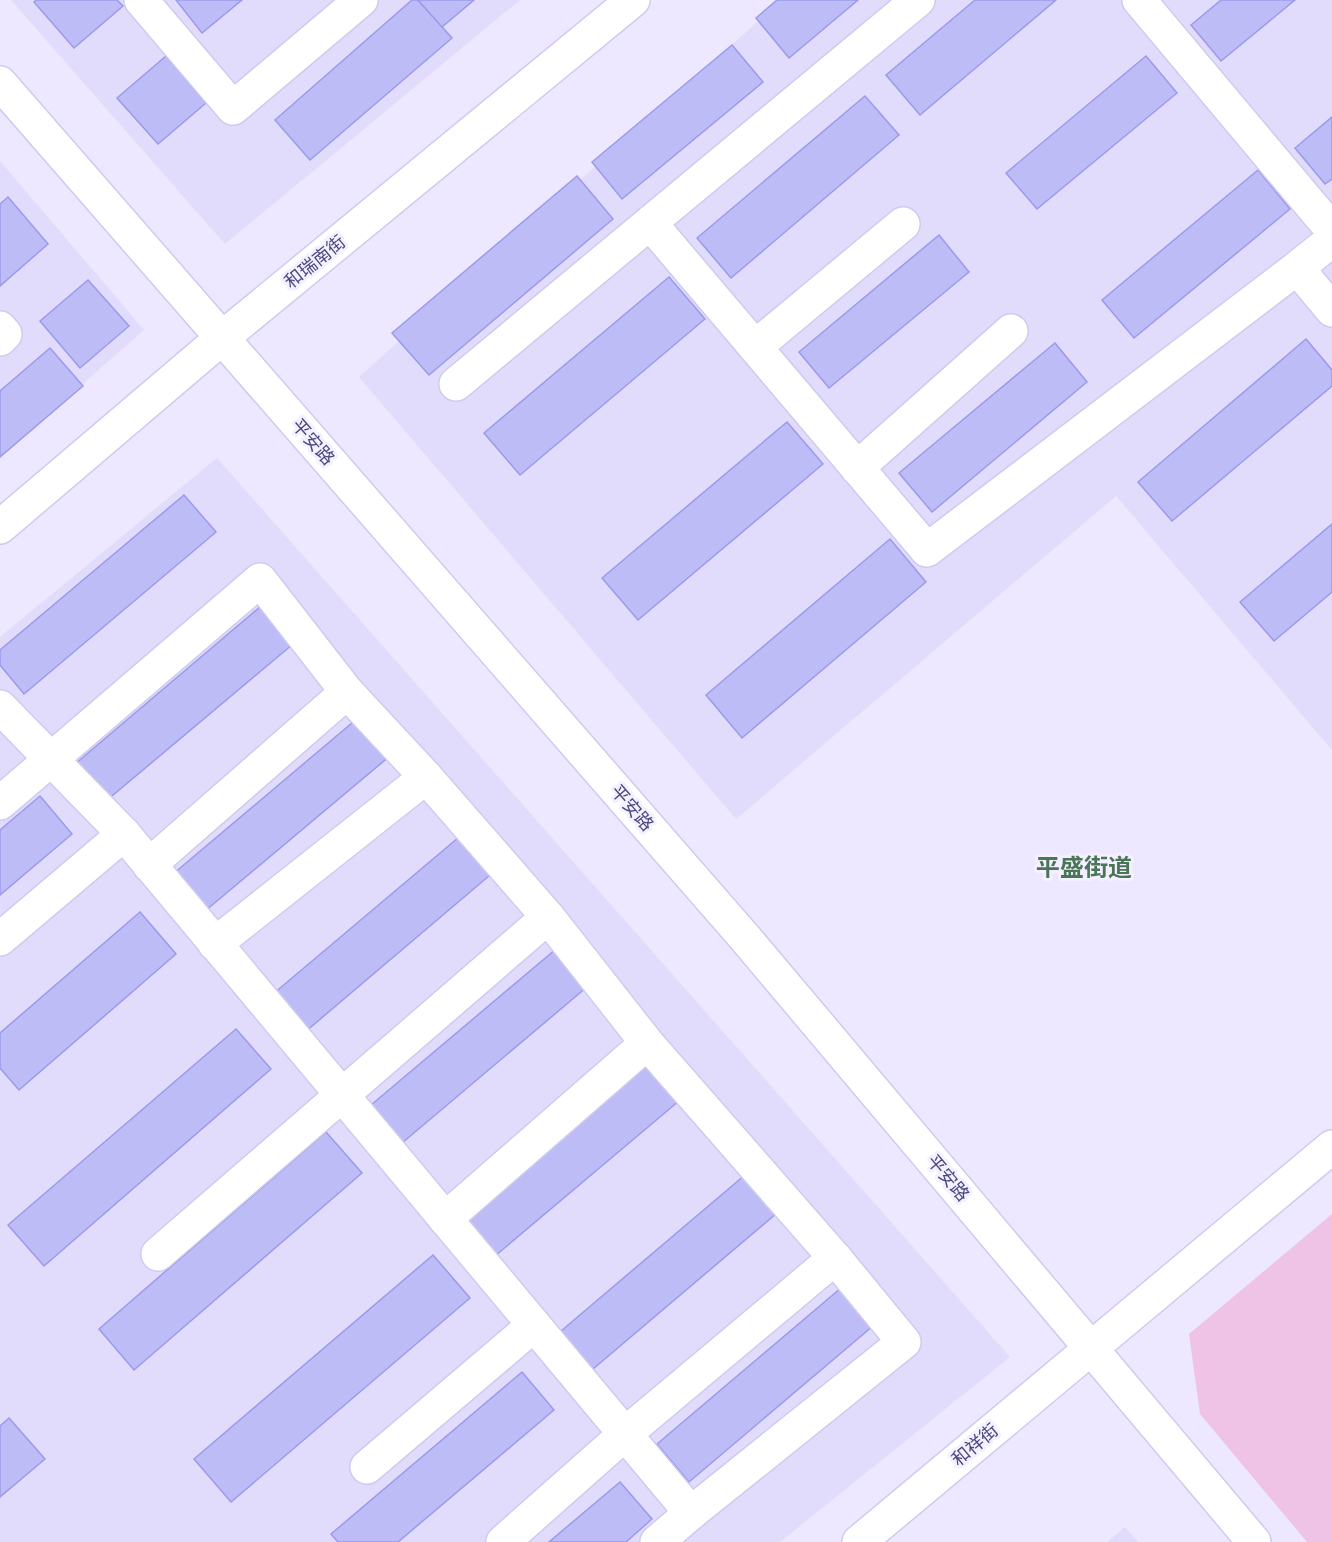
<svg xmlns="http://www.w3.org/2000/svg" width="1332" height="1542" font-family="'PT Sans','Noto Sans SC',sans-serif">
	<style>
		.residential { fill: #e1dbfc }
		.green { fill: #efc3e5 }
		.building { fill: #bebcf7; stroke: #9b9aec; stroke-width: 1.5 }
		.lines { fill: none; stroke-linecap: round; stroke-linejoin: round }
		.minor-casing { stroke: #cfcbef; stroke-width: 36 }
		.minor { stroke: #fff; stroke-width: 33 }
		.labels { text-anchor: middle; stroke-width: 6; stroke-linejoin: round; paint-order: stroke }
		.street-label { font-size: 18px; fill: #48487d; stroke: #f4f0ff }
		.district-label { font-size: 24px; font-weight: bold; fill: #4a7557; stroke: #f4f0ff }
	</style>
	<rect width="100%" height="100%" fill="#ede8ff"/>
	<g class="residential">
		<path d="M11,0H520L225,244Z"/>
		<path d="M782,0H1332V750L1116,496L736,819L359,377Z"/>
		<path d="M0,161L144,330L0,456Z"/>
		<path d="M217,458L1010,1357L780,1542H0V637Z"/>
		<path d="M1125,1527L1138,1542H1107Z"/>
	</g>
	<path class="green" d="M1332,1214V1542H1307L1200,1414L1189,1334Z"/>
	<g class="building">
		<path d="M36,0H117L123,6L74,48L34,2Z"/>
		<path d="M176,0H242L202,33Z"/>
		<path d="M412,0H418L452,38L310,160L275,120Z"/>
		<path d="M418,0H474L442,27Z"/>
		<path d="M777,0H858L789,58L756,18Z"/>
		<path d="M975,0H1056L920,115L886,75Z"/>
		<path d="M1221,0H1295L1221,61L1191,25Z"/>
		<path d="M732,45L763,82L622,199L592,162Z"/>
		<path d="M166,56L206,103L158,144L117,98Z"/>
		<path d="M1146,56L1177,93L1037,209L1006,173Z"/>
		<path d="M865,96L899,135L731,278L697,238Z"/>
		<path d="M1332,117V179L1325,184L1295,148Z"/>
		<path d="M1258,170L1290,209L1134,338L1102,300Z"/>
		<path d="M577,176L613,219L429,375L392,333Z"/>
		<path d="M8,197L48,244L0,286V204Z"/>
		<path d="M939,235L969,272L829,388L799,352Z"/>
		<path d="M669,277L705,319L520,475L484,433Z"/>
		<path d="M88,280L129,326L80,368L40,321Z"/>
		<path d="M1306,339L1332,370V386L1172,521L1138,482Z"/>
		<path d="M1055,343L1087,382L932,512L899,473Z"/>
		<path d="M50,348L83,386L0,457V391Z"/>
		<path d="M787,422L823,464L638,620L602,578Z"/>
		<path d="M184,495L216,532L24,694L0,665V650Z"/>
		<path d="M1332,524V592L1274,641L1240,602Z"/>
		<path d="M890,539L926,582L742,738L706,695Z"/>
		<path d="M267,601L299,639L106,801L75,764Z"/>
		<path d="M365,712L397,750L205,911L173,874Z"/>
		<path d="M40,796L72,834L0,895V830Z"/>
		<path d="M465,832L496,870L305,1032L273,994Z"/>
		<path d="M140,912L176,954L19,1090L0,1068V1033Z"/>
		<path d="M562,944L594,981L402,1143L371,1105Z"/>
		<path d="M236,1029L271,1069L44,1266L8,1225Z"/>
		<path d="M654,1057L686,1095L495,1256L463,1219Z"/>
		<path d="M326,1132L362,1173L134,1370L99,1329Z"/>
		<path d="M752,1169L784,1207L593,1369L561,1331Z"/>
		<path d="M433,1255L470,1298L231,1502L194,1459Z"/>
		<path d="M848,1282L880,1320L689,1482L657,1444Z"/>
		<path d="M522,1372L554,1410L398,1542H338L331,1534Z"/>
		<path d="M9,1418L45,1459L0,1497V1426Z"/>
		<path d="M620,1482L652,1519L626,1542H549Z"/>
	</g>
	<g class="lines">
		<defs>
			<g id="minor">
				<path d="M141,0L233,108L361,0"/>
				<path d="M1139,0L1332,230"/>
				<path d="M0,83L746,939L1254,1542"/>
				<path d="M650,223L927,550L1297,268"/>
				<path d="M1332,240L1297,268L1332,310"/>
				<path d="M0,328L5,334L0,339"/>
				<path d="M755,347L903,224"/>
				<path d="M456,384L918,0"/>
				<path d="M857,468L1011,331"/>
				<path d="M0,527L222,338L633,0"/>
				<path d="M0,707L124,834L691,1513"/>
				<path d="M0,803L260,580L347,692L426,777L548,917L647,1043L835,1258L904,1342L691,1513L657,1542"/>
				<path d="M149,865L347,692"/>
				<path d="M0,939L124,834"/>
				<path d="M215,944L426,777"/>
				<path d="M445,1219L647,1043"/>
				<path d="M158,1254L548,917"/>
				<path d="M367,1467L534,1325"/>
				<path d="M503,1542L625,1434L835,1258"/>
				<path d="M859,1542L1332,1147"/>
			</g>
		</defs>
		<use href="#minor" class="minor-casing"/>
		<use href="#minor" class="minor"/>
	</g>
	<g class="labels">
		<g class="street-label">
			<text transform="translate(315 262) rotate(-39)" y="6">和瑞南街</text>
			<text transform="translate(313 442) rotate(49)" y="6">平安路</text>
			<text transform="translate(632 808) rotate(49)" y="6">平安路</text>
			<text transform="translate(948 1178) rotate(50)" y="6">平安路</text>
			<text transform="translate(975 1445) rotate(-40)" y="6">和祥街</text>
		</g>
		<g class="district-label">
			<text x="1084" y="876">平盛街道</text>
		</g>
	</g>
</svg>
